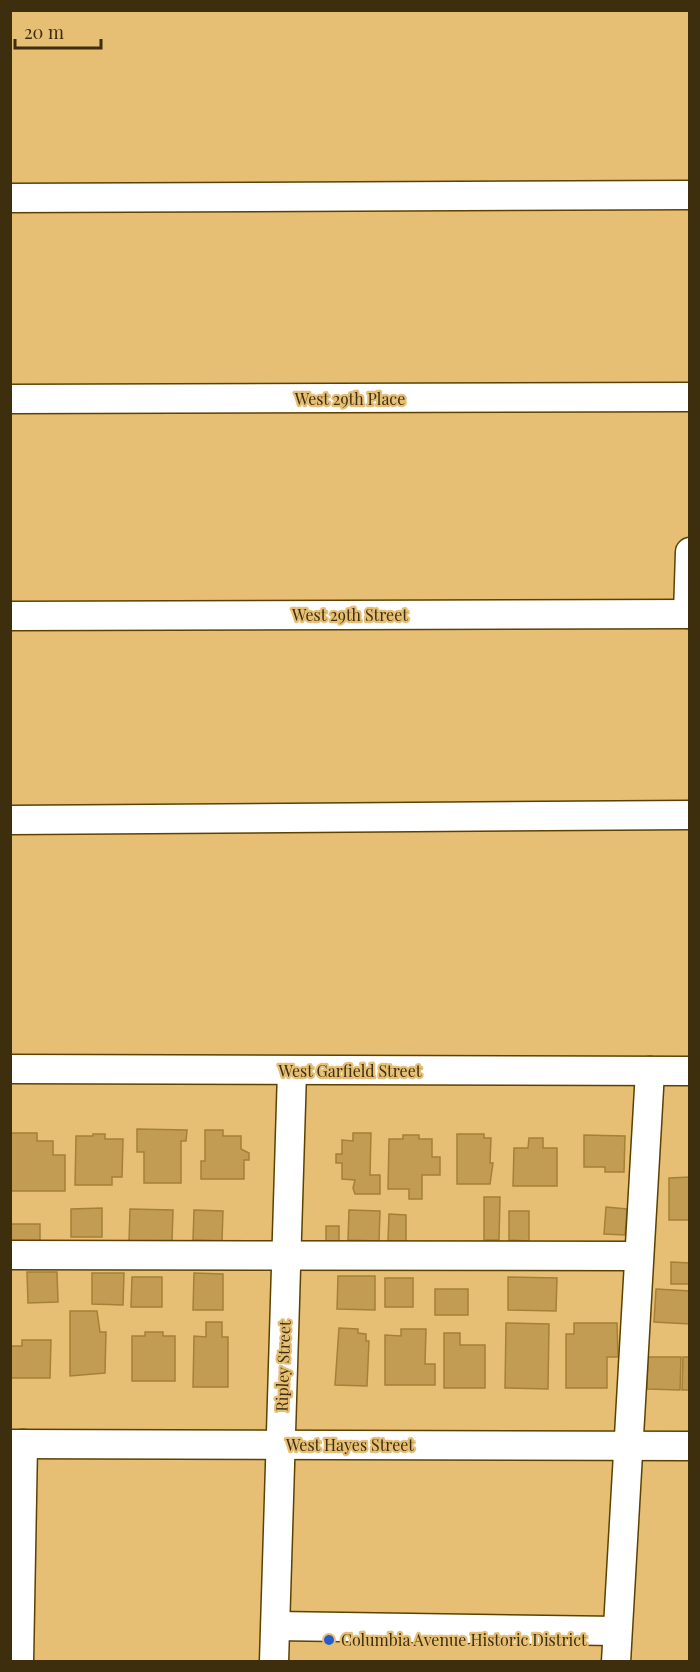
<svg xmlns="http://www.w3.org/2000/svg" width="700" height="1672" font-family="'Playfair Display',serif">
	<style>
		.building { fill: #c29c53; stroke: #a58035; stroke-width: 1.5 }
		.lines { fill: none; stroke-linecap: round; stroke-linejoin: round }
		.minor-casing { stroke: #5c4100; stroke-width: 31 }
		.minor { stroke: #fff; stroke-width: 28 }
		.poi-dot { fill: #265cca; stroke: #e6bf75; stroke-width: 2 }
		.labels { text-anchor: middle; stroke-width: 4.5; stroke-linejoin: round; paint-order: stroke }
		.street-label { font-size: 16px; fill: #3d2e0e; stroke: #e6bf75 }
		.poi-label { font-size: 16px; fill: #3d2e0e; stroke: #e6bf75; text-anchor: start }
	</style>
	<rect width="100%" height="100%" fill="#e6bf75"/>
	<g class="building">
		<path d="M137,1129L187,1130L186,1141H181V1183H144V1152H137Z"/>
		<path d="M205,1130H223V1136H241V1149L249,1153V1160H244V1179H201V1161H205Z"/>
		<path d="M10,1133H37V1141H53V1155H65V1191H10Z"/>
		<path d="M353,1133H371L370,1175H380V1194H355L353,1188L355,1180L342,1179V1163H336V1154H342V1140L353,1141Z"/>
		<path d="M93,1134H105V1139H123L122,1177H112V1185H75L76,1136H93Z"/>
		<path d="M457,1134H484V1138H491L490,1163H493L490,1184H457Z"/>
		<path d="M403,1135H419V1139H432V1157H440V1175H422V1199H409V1189H388L389,1139H403Z"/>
		<path d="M584,1135L625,1136L624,1172H605V1167H584Z"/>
		<path d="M529,1138H543V1148H557V1186H513L514,1148H528Z"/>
		<path d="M690,1177V1220H669V1178Z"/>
		<path d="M484,1197H500L499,1240H484Z"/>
		<path d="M606,1207L627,1209L625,1235L604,1234Z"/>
		<path d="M102,1208V1237H71V1209Z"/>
		<path d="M130,1209L173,1210L172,1242L129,1241Z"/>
		<path d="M194,1210L223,1211L222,1241L193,1240Z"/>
		<path d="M349,1210L380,1211L379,1241L348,1240Z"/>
		<path d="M509,1211H529V1241L509,1240Z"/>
		<path d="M389,1214L406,1215V1241H388Z"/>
		<rect x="10" y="1224" width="30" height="18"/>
		<rect x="326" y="1226" width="13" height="15"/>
		<path d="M671,1262L690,1263V1284H671Z"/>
		<path d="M27,1272H57L58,1302L28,1303Z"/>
		<path d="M92,1273H124L123,1305L92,1304Z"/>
		<path d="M194,1273L223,1274V1310H193Z"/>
		<path d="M338,1276H375V1310L337,1309Z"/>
		<path d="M132,1277H162V1307H131Z"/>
		<path d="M508,1277L557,1278L556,1311L508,1310Z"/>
		<rect x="385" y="1278" width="28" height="29"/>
		<rect x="435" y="1289" width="33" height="26"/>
		<path d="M656,1289L690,1291V1324L654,1322Z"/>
		<path d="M70,1311H97L100,1332H106L105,1373L70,1376Z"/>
		<path d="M206,1322H222V1337H228V1387H193L194,1336L206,1337Z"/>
		<path d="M506,1323L549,1324L548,1389L505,1388Z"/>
		<path d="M574,1323H617L618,1357H607V1388H566V1334H574Z"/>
		<path d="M339,1328L358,1329V1333L366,1334V1341H369L367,1386L335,1385Z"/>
		<path d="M401,1329H426L425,1364H435V1385H385V1335L401,1336Z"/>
		<path d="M145,1332H163V1336H175V1381H132V1336H145Z"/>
		<path d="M444,1333H460V1345H485V1388H444Z"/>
		<path d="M22,1340H51L50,1378H10V1346H22Z"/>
		<path d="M648,1357H681L680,1390L647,1389Z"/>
		<path d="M683,1357H690V1390H682Z"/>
	</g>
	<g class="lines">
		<defs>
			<g id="minor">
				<path d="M10,198L690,195"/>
				<path d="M10,399L690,397"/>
				<path d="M688,614L690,552"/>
				<path d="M10,616L690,614"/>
				<path d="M10,820L690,815"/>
				<path d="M10,1069L690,1071"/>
				<path d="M10,1255L639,1256"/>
				<path d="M10,1444L690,1446"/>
				<path d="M276,1626L617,1631"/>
				<path d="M19,1662L23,1444"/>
				<path d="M274,1662L292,1071"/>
				<path d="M616,1662L650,1071"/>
			</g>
		</defs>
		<use href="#minor" class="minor-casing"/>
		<use href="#minor" class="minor"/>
	</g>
	<circle class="poi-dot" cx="329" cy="1640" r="6"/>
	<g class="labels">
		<g class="street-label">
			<text x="350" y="405">West 29th Place</text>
			<text x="350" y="621">West 29th Street</text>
			<text x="350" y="1077">West Garfield Street</text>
			<text transform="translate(283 1366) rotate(-88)" y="6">Ripley Street</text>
			<text x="350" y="1451">West Hayes Street</text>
		</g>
		<g class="poi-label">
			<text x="341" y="1646">Columbia Avenue Historic District</text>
		</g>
	</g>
	<rect width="700" height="1672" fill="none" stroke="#3d2e0e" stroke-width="24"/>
	<path d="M15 39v9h86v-9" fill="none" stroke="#3d2e0e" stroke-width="3"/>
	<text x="24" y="39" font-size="18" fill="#3d2e0e" stroke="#e6bf75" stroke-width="4.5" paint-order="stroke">20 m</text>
</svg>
